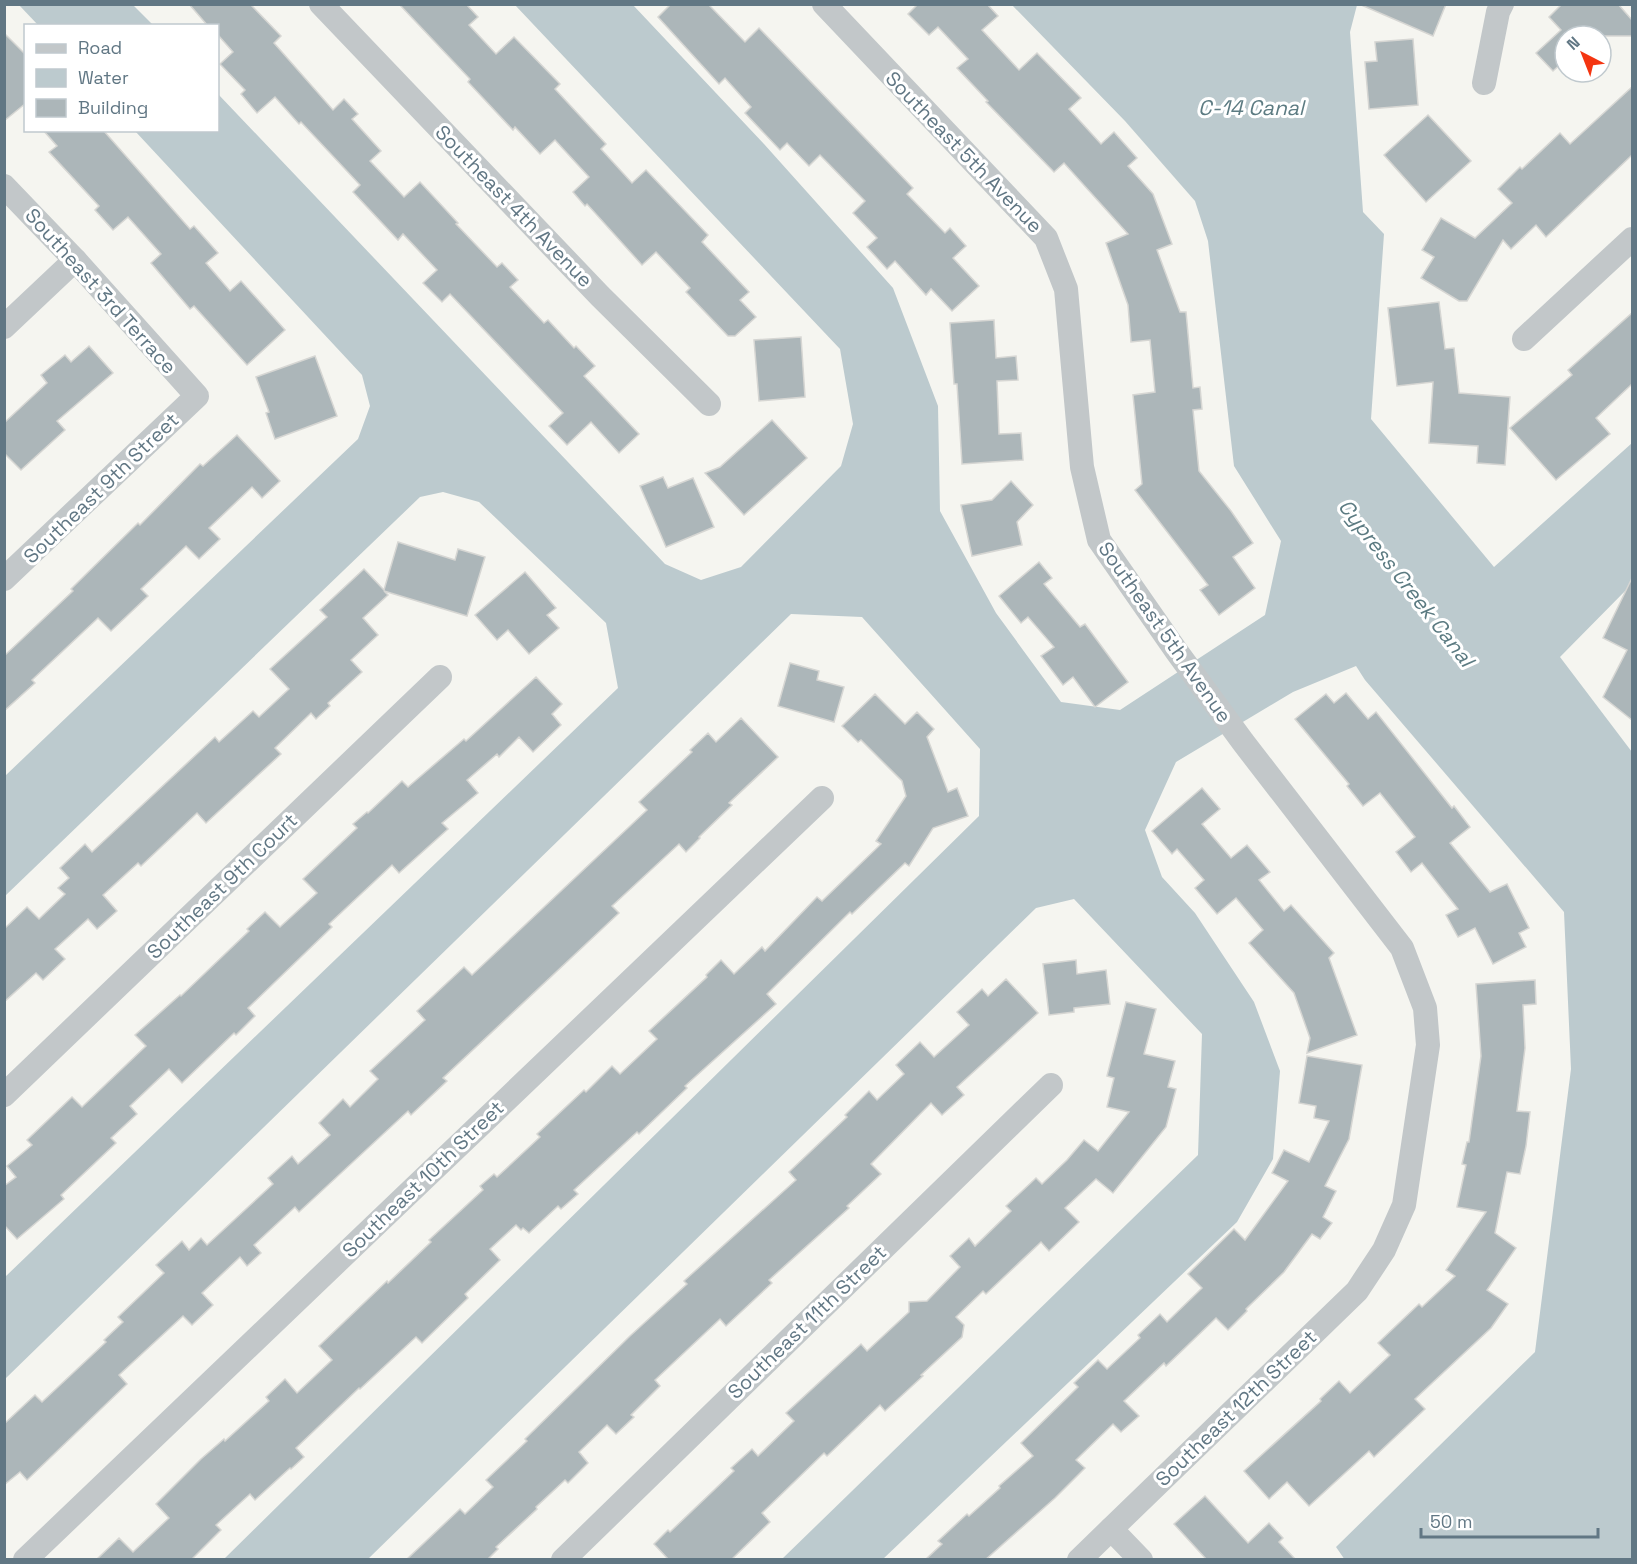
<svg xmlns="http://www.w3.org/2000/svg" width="1637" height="1564" font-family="'Space Grotesk',sans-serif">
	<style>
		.water { fill: #bccace }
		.building { fill: #acb6b9; stroke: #d6d6d3; stroke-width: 1.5 }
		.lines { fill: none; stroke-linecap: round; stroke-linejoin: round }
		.minor { stroke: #c2c7c9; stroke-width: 24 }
		.labels { text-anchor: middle; stroke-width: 6; stroke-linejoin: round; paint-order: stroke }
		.street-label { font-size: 20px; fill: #617784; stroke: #fff }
		.water-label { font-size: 21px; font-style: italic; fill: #5c7b82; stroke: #fff }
	</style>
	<rect width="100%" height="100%" fill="#f5f5f0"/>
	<g class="water">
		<path d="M19,5H133L153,25H38Z"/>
		<path d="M515,5H633L764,144L893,288L938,406L940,511L996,613L1061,702L1120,710L1265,615L1281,541L1234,466L1208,241L1195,201L1125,121L1012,5H1357L1350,32L1363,212L1384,234L1371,419L1494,567L1632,443V584L1560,657L1632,752V1559L1345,1560L1336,1547L1535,1352L1571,1069L1564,912L1365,680L1356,666L1293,692L1176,762L1145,830L1162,877L1195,913L1254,1002L1280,1071L1273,1159L1237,1222L883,1559H782L1198,1155L1202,1034L1074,899L1036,908L368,1559H224L979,816L980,749L862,617L791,614L5,1379V1277L618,688L606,623L479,502L443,492L420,497L5,896V776L358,439L370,406L362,375L135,131L218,130V94L665,564L701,580L741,567L841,466L853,424L840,349Z"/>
	</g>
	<g class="building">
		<path d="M189,4H250L281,36L274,43L333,110L344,99L358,114L352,119L381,151L370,161L404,197L420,182L458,223L456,224L497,267L502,263L518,280L510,287L544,323L548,320L574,348L576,346L595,366L584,376L639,434L619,453L591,422L567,445L549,426L563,413L450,294L442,302L423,283L437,270L403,234L398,240L353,192L360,185L301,122L299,124L275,97L257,113L241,94L245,90L220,64L233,52L218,35V26H208Z"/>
		<path d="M399,4H466L478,17L469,25L496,54L514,37L560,84L555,89L606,144L601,149L632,183L646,170L708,235L702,242L749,292L740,300L756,317L735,336H728L686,292L690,288L656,252L642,265L587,204L585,206L573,192L589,177L555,140L540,154L515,127L513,130L468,82L470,79Z"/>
		<path d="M671,4H708L745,42L759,28L913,188L907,194L945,233L950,228L966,246L953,258L979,286L952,311L931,289L926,295L895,261L887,269L867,247L877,238L853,213L865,201L820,155L809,166L787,143L780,150L745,113L751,107L725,78L719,84L658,17Z"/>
		<path d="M918,4H987L998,16L982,30L1019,70L1037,53L1081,98L1069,109L1101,144L1114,132L1137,158L1128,166L1153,194L1172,244L1157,250L1180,312H1186L1193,388L1200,387L1202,409L1193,410L1199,471L1231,511L1253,543L1233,557L1255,588L1219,615L1200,590L1208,585L1135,490L1142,484L1133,395L1155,392L1150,340L1131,342L1128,305L1106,243L1128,234L1064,163L1054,172L986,102L988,101L957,68L968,59L938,27L929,35L908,14Z"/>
		<path d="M1359,4H1446L1433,36Z"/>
		<path d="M1562,4H1618L1632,20V36H1567L1565,34V60L1553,71L1536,53L1561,30L1549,17Z"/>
		<path d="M4,33L26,55V103L4,121Z"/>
		<path d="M1413,39L1418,105L1369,109L1365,62L1377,61L1375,42Z"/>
		<path d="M1632,87V155L1546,237L1536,225L1511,249L1503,240L1467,301H1459L1421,278L1434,257L1422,250L1441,218L1475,238L1512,203L1498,189L1520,167L1522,169L1560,133L1570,144Z"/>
		<path d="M1428,115L1471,161L1426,202L1384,155Z"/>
		<path d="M43,130H103L190,229L194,226L218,253L206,263L230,291L241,281L285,330L247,365L194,306L190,309L151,263L161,254L128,217L113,230L95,210L99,206L49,152L57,146Z"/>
		<path d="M1439,302L1445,349L1454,348L1459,393L1510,397L1505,465L1477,463L1478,446L1429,443L1433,382L1397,386L1388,308Z"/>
		<path d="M1632,313V384L1596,418L1610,434L1556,480L1510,428L1572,375L1568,370Z"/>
		<path d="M994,320L996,358L1016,356L1018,380L997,381L999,434L1021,433L1023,460L962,464L957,384H954L950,323Z"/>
		<path d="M801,337L805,397L759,401L754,340Z"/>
		<path d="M89,346L113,373L57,421L65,430L21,470L4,453V423L47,383L41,375L65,355L71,362Z"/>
		<path d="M315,356L337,416L275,439L266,413L269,412L256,377Z"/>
		<path d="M772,420L807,458L744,515L705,473L720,467Z"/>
		<path d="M237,435L280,481L262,498L252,487L209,528L220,539L199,559L186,546L141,589L148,596L111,631L98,618L32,680L35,683L4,711V656L73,591L71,589L138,523L140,525L200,464L203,466Z"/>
		<path d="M663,477L668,488L693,478L714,527L666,547L640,486Z"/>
		<path d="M1011,481L1033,505L1017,522L1022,545L972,556L961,505L992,500Z"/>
		<path d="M398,542L455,560L458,549L485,557L467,616L384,591L388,595L363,618L378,635L351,660L362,672L328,703L330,706L316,719L311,713L275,748L281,754L206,823L197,813L141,866L138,863L103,895L117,911L97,929L88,919L55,949L65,959L43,980L36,973L4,1002V929L27,907L39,919L65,894L58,888L69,878L60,868L85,844L92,852L215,737L219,742L253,711L259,717L289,689L270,669L327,617L320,610L364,569L384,590Z"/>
		<path d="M1039,562L1052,578L1044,584L1080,627L1085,624L1128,682L1095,707L1073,677L1063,685L1041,656L1054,647L1028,617L1021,623L999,596Z"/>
		<path d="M525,572L556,608L547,615L559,628L529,654L508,630L497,640L475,615Z"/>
		<path d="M1632,578V720L1603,697L1627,650L1603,638Z"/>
		<path d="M790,663L819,671L817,680L844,687L834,722L778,706Z"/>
		<path d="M536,677L562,704L552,714L561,725L533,752L519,737L499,757L497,754L467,780L478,793L442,823L448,829L399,873L392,865L329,924L332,927L248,1008L255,1016L236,1035L234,1033L182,1083L169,1069L130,1106L137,1114L111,1138L116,1143L61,1195L64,1199L17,1239L4,1225V1186L16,1177L7,1166L32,1145L27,1140L72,1097L82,1107L146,1046L135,1035L180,995L181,996L249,931L247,929L265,912L280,927L317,893L303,879L357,828L353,824L367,812L368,813L402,781L408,787L464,739L466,741Z"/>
		<path d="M1346,693L1368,719L1376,712L1452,808L1454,806L1470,827L1450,843L1490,892L1507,884L1529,928L1519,933L1526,947L1493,964L1475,928L1458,937L1446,915L1458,909L1422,863L1411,872L1396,852L1415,837L1380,793L1363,806L1347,786L1349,784L1295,719L1326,694L1334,703Z"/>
		<path d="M875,694L905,724L917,712L934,729L927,737L948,792L957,788L968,816L933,828L909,866L905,863L852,914L850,912L767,994L776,1004L685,1086L687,1088L639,1134L637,1132L574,1190L578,1194L561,1209L558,1206L529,1233L523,1228L521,1230L516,1225L490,1249L500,1260L465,1294L468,1298L422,1343L416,1337L360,1389L359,1388L296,1448L304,1457L291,1469L290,1468L255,1500L250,1494L216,1525L221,1530L191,1560H96L119,1538L133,1552L169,1518L156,1504L201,1459L224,1439L225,1441L269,1401L266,1397L285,1379L297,1393L332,1360L319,1346L387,1281L388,1283L431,1242L429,1240L483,1190L480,1186L494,1174L497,1177L540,1137L537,1134L584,1090L586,1092L612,1066L620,1074L657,1039L649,1031L707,977L706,975L721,960L734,974L762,947L765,951L817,897L822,901L881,844L876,841L906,796L902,781L861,740L858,742L842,726Z"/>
		<path d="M741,718L778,757L729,803L732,805L699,837L700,838L686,852L679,844L612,906L619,913L443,1078L447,1081L411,1115L408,1111L299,1212L295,1207L254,1245L261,1253L247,1266L240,1257L202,1293L213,1305L192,1325L183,1316L119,1375L127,1384L27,1480L20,1472L4,1485V1424L35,1395L42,1402L106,1342L104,1340L123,1322L118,1317L164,1273L156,1265L182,1241L189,1250L201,1238L207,1245L273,1184L268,1178L292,1156L298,1164L330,1135L319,1123L343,1099L350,1107L378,1079L370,1071L425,1020L417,1011L464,967L472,975L647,810L639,802L692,752L690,750L708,733L716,742Z"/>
		<path d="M1202,788L1220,809L1202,824L1231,858L1247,845L1270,872L1259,880L1284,911L1291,905L1334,953L1329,958L1357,1035L1307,1053L1310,1038L1294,993L1249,943L1263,930L1236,898L1217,914L1195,888L1204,880L1177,849L1172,854L1152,831Z"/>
		<path d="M1076,960L1077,974L1106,970L1110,1004L1074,1008V1012L1049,1015L1043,964Z"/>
		<path d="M1006,979L1038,1013L957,1087L964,1095L942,1115L931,1103L871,1164L881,1174L847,1206L849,1208L769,1280L772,1283L726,1326L720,1319L655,1380L660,1386L631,1415L634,1417L616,1434L607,1425L579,1452L588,1463L568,1483L565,1480L536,1507L537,1509L496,1547L498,1549L487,1560H406L460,1509L465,1514L493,1487L486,1480L527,1441L525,1439L630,1336L687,1284L684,1281L796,1180L789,1172L847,1117L845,1115L869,1091L877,1100L904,1074L896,1065L920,1042L934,1057L969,1025L957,1012L982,989L988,996Z"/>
		<path d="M1535,980L1536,1004L1523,1005L1525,1048L1517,1111L1530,1112L1526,1146L1520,1174L1507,1172L1495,1233L1516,1248L1487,1290L1508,1304L1491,1328L1415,1399L1425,1409L1374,1457L1369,1451L1309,1506L1287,1482L1269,1499L1244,1471L1321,1401L1320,1399L1339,1381L1350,1393L1390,1355L1378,1343L1419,1304L1422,1307L1455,1276L1446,1270L1486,1212L1457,1207L1466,1165L1462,1164L1467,1142H1469L1481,1056L1476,984Z"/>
		<path d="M1126,1002L1156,1009L1144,1054L1175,1061L1168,1087L1176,1089L1166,1127L1113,1193L1096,1179L1065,1208L1079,1222L1049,1251L1041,1242L986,1294L983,1291L956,1317L964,1325L962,1337L921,1375L923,1376L885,1411L880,1405L827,1456L824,1453L762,1513L770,1522L731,1560H669L654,1544L668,1530L670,1532L734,1471L731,1468L752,1449L758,1456L794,1421L786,1413L861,1344L867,1351L909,1312V1302L927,1301L960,1267L950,1256L969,1238L975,1246L1011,1211L1006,1206L1036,1178L1042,1184L1067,1160L1084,1140L1098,1151L1129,1112L1107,1107L1114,1078L1107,1076Z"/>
		<path d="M1307,1056L1362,1065L1349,1139L1325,1186L1336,1191L1323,1217L1332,1223L1320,1239L1312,1234L1284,1272L1246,1309L1247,1311L1228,1330L1216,1318L1166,1366L1164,1363L1124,1401L1139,1416L1121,1432L1113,1424L1076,1460L1085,1468L1055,1498L985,1560H925L942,1544L938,1541L967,1514L969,1516L1000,1488L999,1486L1033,1456L1021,1443L1078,1387L1074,1383L1098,1360L1107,1369L1140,1338L1138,1335L1160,1314L1167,1322L1202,1288L1188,1274L1234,1229L1245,1240L1288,1181L1272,1173L1284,1150L1309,1162L1329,1121L1314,1118L1316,1106L1299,1103Z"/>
		<path d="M1205,1496L1248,1543L1269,1523L1283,1538L1279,1542L1296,1560H1207L1174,1524Z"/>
	</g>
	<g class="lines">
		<g class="minor">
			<path d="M321,4L600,296L709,404"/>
			<path d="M824,4L1046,238L1066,289L1082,467L1099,540L1177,652L1243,742L1402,948L1425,1008L1428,1045L1404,1205L1384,1250L1357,1291L1079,1560"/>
			<path d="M1484,83L1498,12L1502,4"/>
			<path d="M4,186L75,260L197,396L4,579"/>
			<path d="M4,327L75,260"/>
			<path d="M1524,339L1632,239"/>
			<path d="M4,1095L440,677"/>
			<path d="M1111,1529L1141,1560"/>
			<path d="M25,1560L822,798"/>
			<path d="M563,1560L1051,1085"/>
		</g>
	</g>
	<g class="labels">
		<g class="street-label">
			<text transform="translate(964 152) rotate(46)" y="7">Southeast 5th Avenue</text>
			<text transform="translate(514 206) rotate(46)" y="7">Southeast 4th Avenue</text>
			<text transform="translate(101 291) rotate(48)" y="7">Southeast 3rd Terrace</text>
			<text transform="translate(101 488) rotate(-44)" y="7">Southeast 9th Street</text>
			<text transform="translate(1165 632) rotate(55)" y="7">Southeast 5th Avenue</text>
			<text transform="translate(222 886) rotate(-44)" y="7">Southeast 9th Court</text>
			<text transform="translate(423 1179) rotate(-44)" y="7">Southeast 10th Street</text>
			<text transform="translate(807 1322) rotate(-44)" y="7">Southeast 11th Street</text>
			<text transform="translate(1236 1408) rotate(-44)" y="7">Southeast 12th Street</text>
		</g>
		<g class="water-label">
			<text x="1251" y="115">C-14 Canal</text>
			<text transform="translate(1406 583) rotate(52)" y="7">Cypress Creek Canal</text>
		</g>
	</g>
	<rect width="1637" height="1564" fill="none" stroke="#617784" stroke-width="12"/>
	<rect x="24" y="24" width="195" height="108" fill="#ffffff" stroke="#c0c9ce" stroke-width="1.5"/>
	<rect x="36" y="44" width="30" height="9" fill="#c2c7c9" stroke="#c0c9ce" stroke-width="1.5"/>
	<text x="78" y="54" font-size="18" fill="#617784">Road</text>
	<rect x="36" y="69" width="30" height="18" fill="#bccace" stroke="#c0c9ce" stroke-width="1.5"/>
	<text x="78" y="84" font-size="18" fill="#617784">Water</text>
	<rect x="36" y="99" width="30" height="18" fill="#acb6b9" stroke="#c0c9ce" stroke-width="1.5"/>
	<text x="78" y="114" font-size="18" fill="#617784">Building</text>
	<g transform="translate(1583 54) rotate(318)"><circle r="28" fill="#ffffff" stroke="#c0c9ce" stroke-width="1.5"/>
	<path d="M0-4.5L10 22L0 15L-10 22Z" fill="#f43511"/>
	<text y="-9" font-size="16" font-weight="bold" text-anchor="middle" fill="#617784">N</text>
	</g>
	<path d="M1421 1528v9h177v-9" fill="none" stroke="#617784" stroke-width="3"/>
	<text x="1430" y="1528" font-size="18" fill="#617784" stroke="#ffffff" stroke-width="4.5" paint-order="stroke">50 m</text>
</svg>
